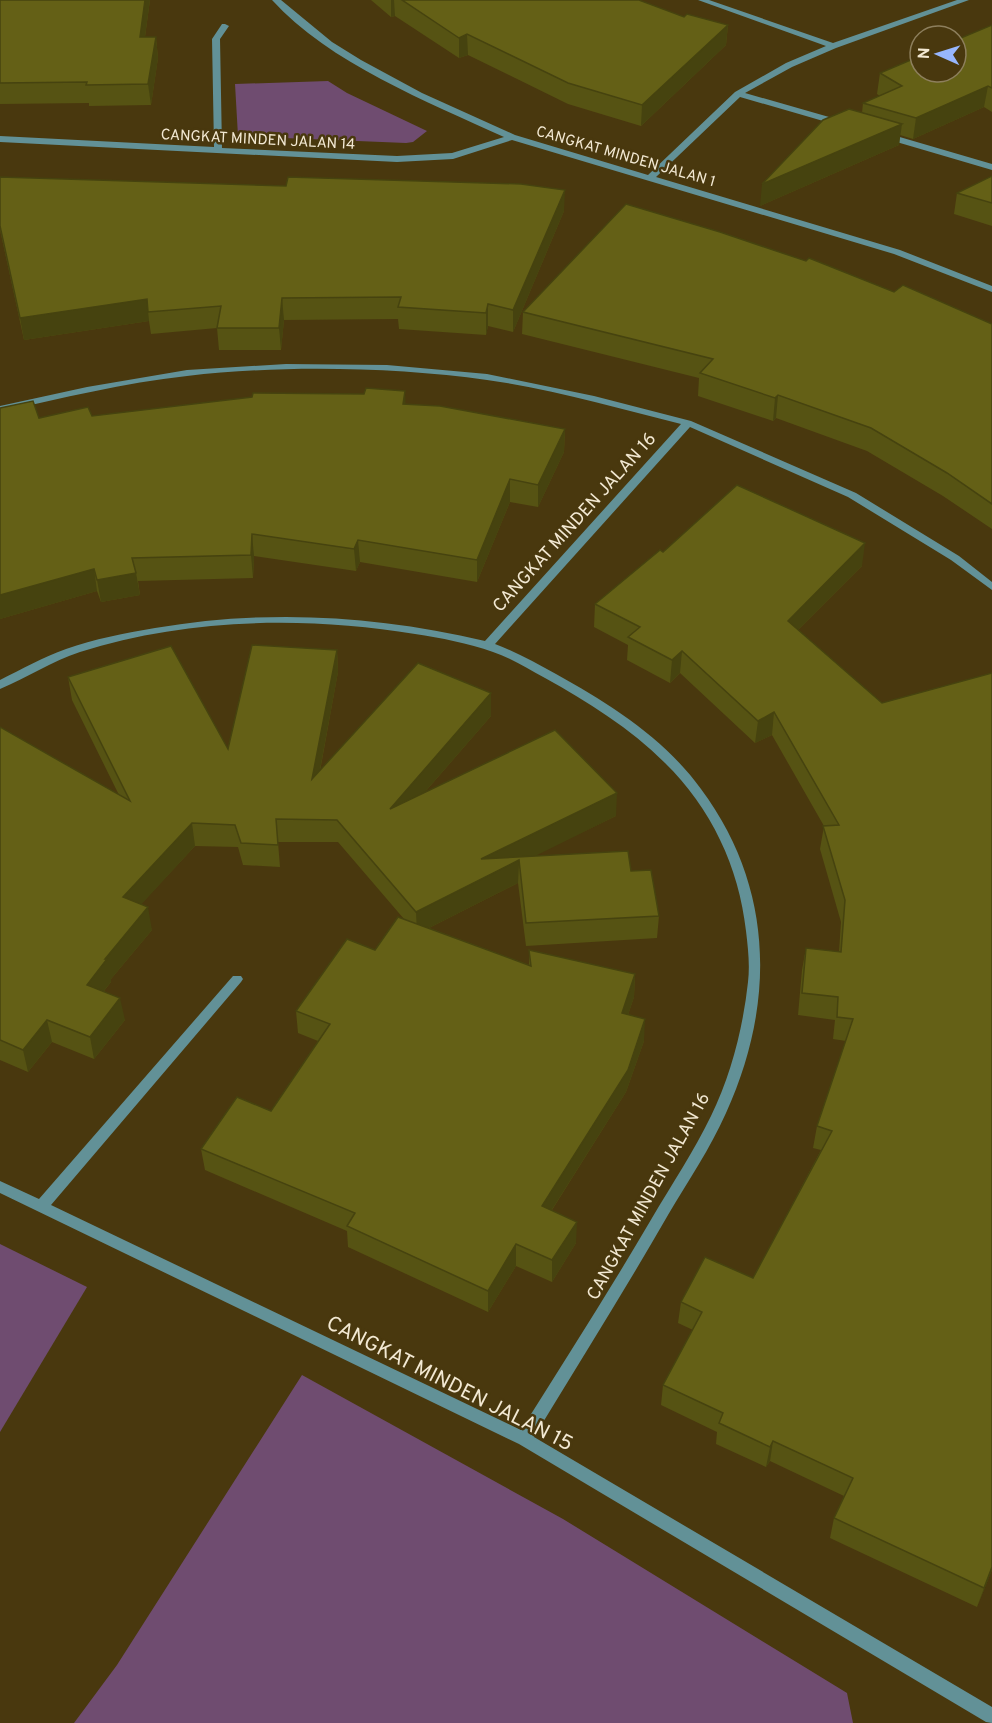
<svg xmlns="http://www.w3.org/2000/svg" width="992" height="1723" font-family="Overpass,sans-serif">
	<style>
		.green { fill: #6f4c70 }
		.lines { fill: none; stroke-linecap: round; stroke-linejoin: round }
		.minor { fill: #629197; fill-rule: evenodd }
		.wall { fill: #565313 }
		.shaded-wall { fill: #46430f }
		.building { fill: #646016; stroke: #46430f; stroke-width: 1.5 }
		.labels { text-anchor: middle; stroke-width: 5; stroke-linejoin: round; paint-order: stroke }
		.far-street-label { font-size: 15px; fill: #f3e9d3; stroke: #49380e }
		.street-label { font-size: 18px; fill: #f3e9d3; stroke: #49380e }
		.near-street-label { font-size: 21px; fill: #f3e9d3; stroke: #49380e }
	</style>
	<rect width="100%" height="100%" fill="#49380e"/>
	<g class="green">
		<path d="M328,81L347,93L427,131L413,142L406,143L238,136L235,84Z"/>
		<path d="M0,1244L87,1287L0,1432Z"/>
		<path d="M302,1375L563,1519L847,1693L853,1723H74L117,1665Z"/>
	</g>
	<g class="lines">
		<g class="minor">
			<path d="M272,0H281L332,42L361,60L422,93L515,135L648,175L735,92L786,63L826,46L698,0H709L833,43L957,0H969L836,48L792,67L745,93L843,121V125H837L740,97L656,177L900,250L992,286V292L894,254L512,140L453,159L397,162L0,142V136L214,147L212,39L222,24H225L229,26L220,39L222,148L397,156L452,153L504,137C428,102 329,63 272,0Z"/>
			<path d="M886,133L992,164V170L883,138L882,136Z"/>
			<path d="M286,364L387,365L487,374L594,396L691,421L856,493L959,556L992,582V590L951,560L848,497L690,427L495,644C516,652 536,663 556,674C610,704 664,738 701,789C774,887 776,1003 726,1113C710,1149 688,1181 668,1215C625,1290 579,1363 534,1437L992,1707V1723L986,1722L519,1444L0,1193V1181L39,1199L233,976H241L243,979L241,982L51,1205L521,1430C565,1360 610,1290 652,1218C672,1184 694,1151 711,1116C731,1075 743,1028 748,982C750,965 748,948 746,931C739,867 711,808 665,763C630,728 588,702 545,678C528,669 511,658 493,652C468,643 441,638 415,634C306,616 186,618 80,652C52,661 27,678 0,689V680C22,669 43,657 66,649C94,639 125,633 155,628C265,609 376,615 485,641L681,424C617,408 552,389 487,380C393,367 281,365 187,376C124,383 62,398 0,412V406L87,387L187,370Z"/>
		</g>
	</g>
	<g class="wall">
		<path d="M0,0H150L145,37H156L158,58L151,105L89,106V103L0,104Z"/>
		<path d="M371,0H639L684,17L728,25L726,45L641,126L568,104L468,55L459,58L395,16L391,17Z"/>
		<path d="M992,25V112L984,107L913,139L900,135L899,145L760,206L862,113L863,103L880,96L877,94L880,73Z"/>
		<path d="M992,176V226L954,214L957,193Z"/>
		<path d="M0,177L564,211L513,332L488,326L486,335L399,329L398,319L284,320L281,350H219L217,328L151,334L149,321L24,340L0,230Z"/>
		<path d="M894,292L992,324V529L943,496L867,451L776,418L773,421L698,396L699,378L522,334L523,312Z"/>
		<path d="M406,404L565,429L564,452L538,507L510,502L477,582L360,562L356,571L254,556L253,578L138,581L140,595L101,602L97,591L0,619V408L39,418Z"/>
		<path d="M663,552L862,566L798,630L882,703L992,1570L977,1607L830,1538L834,1518L844,1496L770,1461L766,1467L716,1444L717,1432L661,1405L663,1385L693,1330L678,1323L681,1302L753,1278L821,1150L813,1148L817,1126L846,1041L833,1039L835,1020L798,1015L802,970L806,948L839,952L841,922L820,849L824,826L772,735L755,743L680,673L670,683L627,660L628,645L594,627L595,604Z"/>
		<path d="M337,650L338,672L320,771L491,693V716L425,792L616,816L533,856L631,871L659,916L657,938L526,946L518,883L429,928L529,965V950L635,974L634,997L628,1015L644,1041L626,1092L552,1210L576,1243L552,1282L516,1266L488,1312L348,1247L347,1231L205,1170L201,1149L271,1111L318,1041L298,1033L296,1011L375,950L404,919L338,842H278L280,867L243,865L238,847L195,846L141,904L152,930L111,979V982L104,991L125,1020L94,1059L52,1042L28,1072L0,1060V727L119,795L72,700L68,677L228,749Z"/>
	</g>
	<g class="shaded-wall">
		<path d="M145,0H150L142,58L140,37Z"/>
		<path d="M391,0H394L395,16L391,17Z"/>
		<path d="M728,25L726,45L641,126L642,105Z"/>
		<path d="M467,34L468,55L459,58V38Z"/>
		<path d="M156,37L158,58L151,105L148,84Z"/>
		<path d="M988,86L984,107L913,139L916,118Z"/>
		<path d="M902,124L899,145L760,206L762,184Z"/>
		<path d="M565,190L564,211L513,332V310Z"/>
		<path d="M282,298L284,320L281,350L279,328Z"/>
		<path d="M147,299L149,321L24,340L20,318Z"/>
		<path d="M488,304V326L486,335V313Z"/>
		<path d="M405,391L406,413L403,404Z"/>
		<path d="M778,395L776,418L773,421L775,398Z"/>
		<path d="M565,429L564,452L538,507V485Z"/>
		<path d="M510,479V502L477,582V560Z"/>
		<path d="M252,534L254,556L253,578L251,555Z"/>
		<path d="M358,540L360,562L356,571L354,549Z"/>
		<path d="M865,543L862,566L785,643L788,621Z"/>
		<path d="M94,569L97,591L0,619V595Z"/>
		<path d="M136,573L140,595L101,602L97,580Z"/>
		<path d="M337,650L338,672L314,802L312,779Z"/>
		<path d="M682,651L680,673L670,683L672,660Z"/>
		<path d="M491,693V716L391,831L390,809Z"/>
		<path d="M774,712L772,735L755,743L758,721Z"/>
		<path d="M617,793L616,816L519,864L518,883L417,934L416,912L481,859Z"/>
		<path d="M192,823L195,846L127,920L123,897Z"/>
		<path d="M148,907L152,930L111,979V982L91,1007L87,985L105,959Z"/>
		<path d="M635,974L634,997L621,1036L622,1013Z"/>
		<path d="M120,998L125,1020L94,1059L90,1037Z"/>
		<path d="M645,1019L644,1041L626,1092L541,1227L542,1206Z"/>
		<path d="M47,1020L52,1042L28,1072L23,1050Z"/>
		<path d="M577,1222L576,1243L552,1282V1260Z"/>
		<path d="M516,1244V1266L488,1312V1291Z"/>
		<path d="M773,1441L770,1461L766,1467L770,1447Z"/>
		<path d="M992,1567V1570L977,1607L984,1588Z"/>
	</g>
	<g class="building">
		<path d="M0,0H145L140,37H156L148,84L86,85L87,82L0,83Z"/>
		<path d="M402,0H639L684,17L687,14L728,25L642,105L568,83L467,34L459,38Z"/>
		<path d="M992,25V88L988,86L916,118L863,103L902,86L880,73L920,56V72H956V40Z"/>
		<path d="M849,109L902,124L762,184L823,120Z"/>
		<path d="M992,176V203L957,193Z"/>
		<path d="M0,177L286,186L288,177L521,184L565,190L513,310L488,304L486,313L398,307L401,297L282,298L279,328H217L221,306L148,312L147,299L20,318L0,226Z"/>
		<path d="M626,204L720,232L806,261L809,258L894,292L903,285L992,324V504L947,473L871,428L778,395L775,398L700,373L713,359L523,312Z"/>
		<path d="M366,388L405,391L403,404L440,406L565,429L538,485L510,479L477,560L358,540L354,549L252,534L251,555L132,558L136,573L97,580L94,569L0,595V408L33,401L39,418L88,407L92,416L252,397L253,393L364,394Z"/>
		<path d="M737,485L865,543L788,621L882,703L992,673V1567L984,1588L834,1518L853,1478L773,1441L770,1447L719,1423L723,1413L663,1385L702,1312L681,1302L705,1257L753,1278L832,1131L817,1126L853,1019L837,1017L838,997L802,993L806,948L841,952L845,900L823,826L839,825L774,712L758,721L682,651L672,660L628,637L640,627L595,604L660,550L663,552Z"/>
		<path d="M252,645L337,650L312,779L418,663L491,693L390,809L555,730L617,793L481,859L628,851L631,871L651,870L659,916L526,923L519,860L416,912L337,820L276,819L278,845L241,843L235,825L192,823L123,897L148,907L105,959H107L87,985L120,998L90,1037L47,1020L23,1050L0,1040V727L130,801L68,677L171,646L228,749Z"/>
		<path d="M398,917L531,966L529,950L635,974L622,1013L645,1019L628,1070L542,1206L577,1222L552,1260L516,1244L488,1291L347,1226L355,1213L201,1149L237,1097L271,1111L330,1024L296,1011L347,939L375,950Z"/>
	</g>
	<g class="labels">
		<g class="far-street-label">
			<text transform="translate(258 139) rotate(3)" y="5">CANGKAT MINDEN JALAN 14</text>
			<text transform="translate(626 156) rotate(16)" y="5">CANGKAT MINDEN JALAN 1</text>
		</g>
		<g class="street-label">
			<text transform="translate(574 522) rotate(-48)" y="6">CANGKAT MINDEN JALAN 16</text>
			<text transform="translate(648 1196) rotate(-61)" y="6">CANGKAT MINDEN JALAN 16</text>
		</g>
		<g class="near-street-label">
			<text transform="translate(450 1383) rotate(27)" y="7">CANGKAT MINDEN JALAN 15</text>
		</g>
	</g>
	<g transform="translate(938 54) rotate(273)"><circle r="28" fill="#49380e" stroke="#8d7f5d" stroke-width="1.5"/>
	<path d="M0-4.5L10 22L0 15L-10 22Z" fill="#97b6fd"/>
	<text y="-9" font-size="16" font-weight="bold" text-anchor="middle" fill="#f3e9d3">N</text>
	</g>
</svg>
